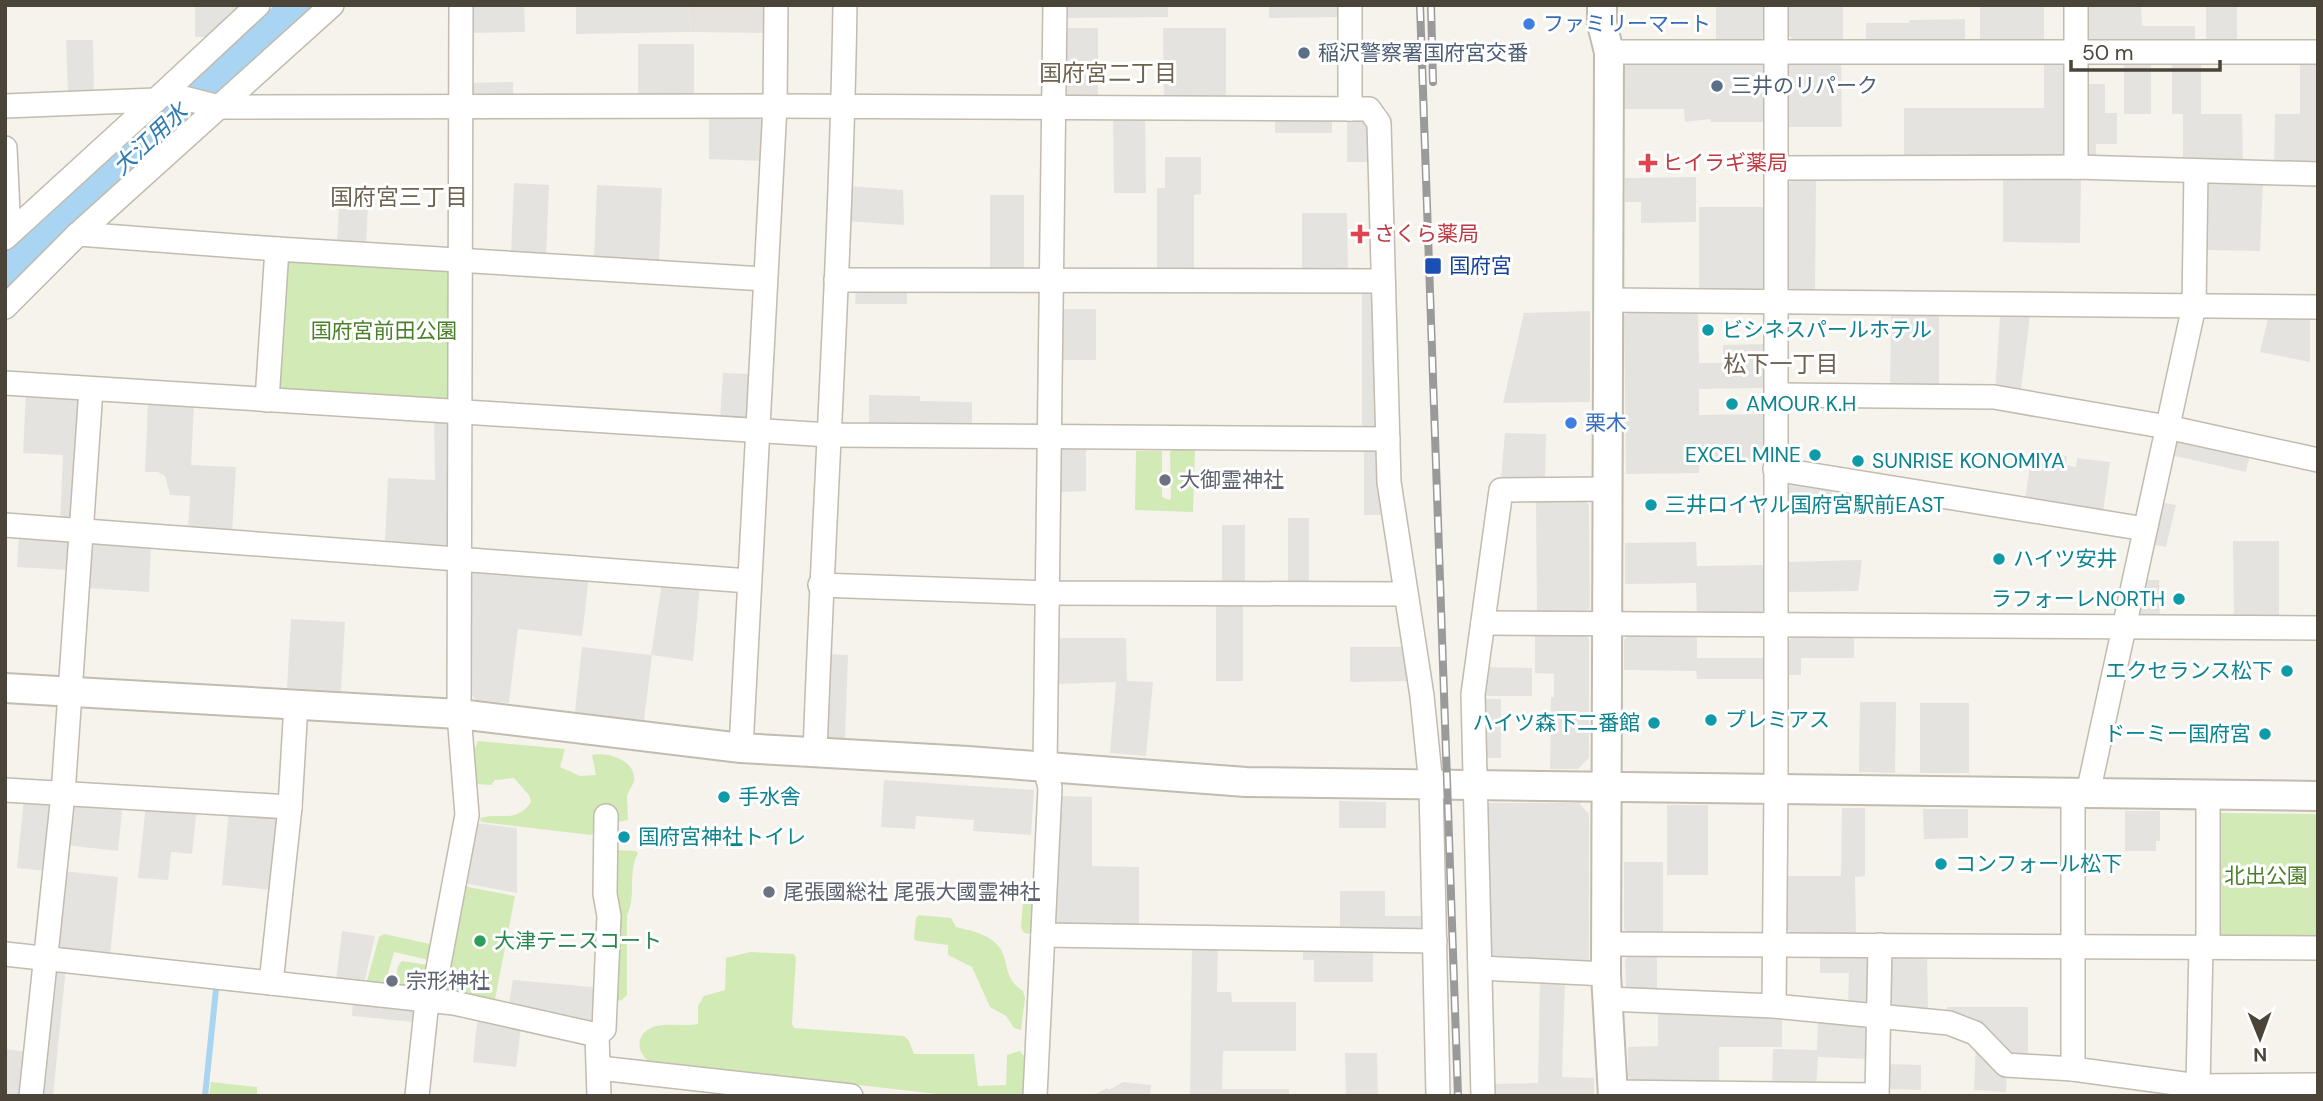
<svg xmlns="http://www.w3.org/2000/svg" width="2323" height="1101" font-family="'DM Sans','Noto Sans JP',sans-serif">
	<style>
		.industrial { fill: #e6e2dd }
		.green { fill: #d2eab5 }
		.parking { fill: #e5e3e0 }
		.water { fill: #a9d4f2 }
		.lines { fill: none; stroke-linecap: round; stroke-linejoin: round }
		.stream { stroke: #a9d4f2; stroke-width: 6 }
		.minor-casing { stroke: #c2bbae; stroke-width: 26 }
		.tertiary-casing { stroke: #c2bbae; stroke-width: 32 }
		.minor { stroke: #fff; stroke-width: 23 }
		.tertiary { stroke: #fff; stroke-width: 28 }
		.rail-casing { stroke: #9a9a9a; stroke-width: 8 }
		.rail { stroke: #fff; stroke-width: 5; stroke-dasharray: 16; stroke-linecap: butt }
		.shop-dot { fill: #3f7fe0; stroke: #fff; stroke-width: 2.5 }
		.service-dot { fill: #5c6f8a; stroke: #fff; stroke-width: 2.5 }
		.health-dot { fill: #e0444e; stroke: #fff; stroke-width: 2.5 }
		.transit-dot { fill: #1a4fb4; stroke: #fff; stroke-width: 2.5 }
		.culture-dot { fill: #0f9aa8; stroke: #fff; stroke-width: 2.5 }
		.worship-dot { fill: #6b7280; stroke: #fff; stroke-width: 2.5 }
		.leisure-dot { fill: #2e9e5b; stroke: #fff; stroke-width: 2.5 }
		.labels { text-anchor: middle; stroke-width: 6; stroke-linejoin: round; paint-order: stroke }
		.shop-label { font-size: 21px; fill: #366cbe; stroke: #fff; text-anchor: start }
		.service-label { font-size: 21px; fill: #4e5e75; stroke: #fff; text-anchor: start }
		.health-label { font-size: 21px; fill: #be3a42; stroke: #fff; text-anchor: start }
		.transit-label { font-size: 21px; fill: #164399; stroke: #fff; text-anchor: start }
		.culture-label { font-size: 21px; fill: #0d838f; stroke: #fff; text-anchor: start }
		.park-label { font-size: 21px; fill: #4a7f2a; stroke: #fff }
		.worship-label { font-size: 21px; fill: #5b616d; stroke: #fff; text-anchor: start }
		.leisure-label { font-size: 21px; fill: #27864d; stroke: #fff; text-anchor: start }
		.neighbourhood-label { font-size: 23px; fill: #6e6250; stroke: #fff }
		.water-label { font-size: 23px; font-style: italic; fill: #2e7ab2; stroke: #fff }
	</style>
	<rect width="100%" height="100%" fill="#f6f3ec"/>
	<path class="industrial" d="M688,5H766V33L691,32Z"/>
	<g class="green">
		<path d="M293,257L445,267L454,274L453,398L445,402L286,392L278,385L286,263Z"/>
		<path d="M1193,449L1195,451L1193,512L1135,510L1136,451H1162V497L1169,500L1171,498L1170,452L1173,450Z"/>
		<path d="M478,741L565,749L560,767L580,776L596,775L592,755C606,752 632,759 634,776C636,784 628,789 627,797C627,804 628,812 628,820C615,823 602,822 591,835L481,822L480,818C501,812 516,824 531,802L529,795L514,778L495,780L491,785L476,784L474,751Z"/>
		<path d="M2221,813L2318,814V940L2221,939L2214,933L2215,819Z"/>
		<path d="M614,850L636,851L638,853C627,873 637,895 627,915V995L622,1000L617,1001L615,997Z"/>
		<path d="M1031,884L1034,885L1031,934L1024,933L1021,927L1024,890Z"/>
		<path d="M463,886L515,896L495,999L453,992L444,986Z"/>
		<path d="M919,915L951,918L956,927C972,931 990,934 1000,948C1010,965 1003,978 1023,991L1025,998L1021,1030L1014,1028L1006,1016L990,1007L972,967L948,955V945L917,941L914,939L916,918Z"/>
		<path d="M384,934L430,944L433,948L429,960L394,952L385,984L368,983L367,981L379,937Z"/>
		<path d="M750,952L794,954L796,958L792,1024L794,1028L904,1036L909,1041L914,1054H974L978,1086L1006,1085L1007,1055L1020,1051L1027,1060L1025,1096H955L648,1061C642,1055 638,1049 640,1040C648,1017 681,1028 698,1024V1006L704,996L725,990L726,958Z"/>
		<path d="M402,961L428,965L427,984L418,990L397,984C397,976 395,967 402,961Z"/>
		<path d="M211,1082L257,1087V1096H209Z"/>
	</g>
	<g class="parking">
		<path d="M195,5H244L209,37H195Z"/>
		<path d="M470,5H524L525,32L470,33Z"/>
		<path d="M576,5H688L691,32L576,34Z"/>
		<path d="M1064,5H1168V17L1064,18Z"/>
		<path d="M1269,5H1337V17L1269,18Z"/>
		<path d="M1716,5H1765V34L1760,40H1716Z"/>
		<path d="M1788,5H1843V41L1796,42L1788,35Z"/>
		<rect x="1980" y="5" width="64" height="36"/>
		<path d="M2085,5H2141L2142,26H2195V41H2091L2085,35Z"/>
		<rect x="2206" y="5" width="31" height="37"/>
		<path d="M1965,19V41L1866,42V23H1909L1910,20Z"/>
		<path d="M1063,28H1098V100L1069,101L1063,92Z"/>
		<path d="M1163,28H1226V101H1164Z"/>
		<path d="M66,40H93L94,93H68Z"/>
		<rect x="638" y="44" width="56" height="55"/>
		<path d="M1757,57L1764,64L1765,122H1711L1710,119L1685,122L1684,109H1625V66L1632,58Z"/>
		<path d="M2172,58L2201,59V114H2242L2243,164L2183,163V114H2172Z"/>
		<path d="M1794,59H1841L1842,127H1788V64Z"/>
		<path d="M2044,59H2061L2067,65V153L2060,160L1904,161V108H2044Z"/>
		<rect x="2124" y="59" width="27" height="55"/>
		<path d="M2300,60H2318V166L2274,165L2275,114H2300Z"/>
		<path d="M513,82V98H477L470,91V83Z"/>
		<path d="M2084,84H2105V113H2117V144H2096V160L2085,155Z"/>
		<path d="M709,116H757L764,123L762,161L709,159Z"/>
		<path d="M1113,117H1145L1146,193H1114Z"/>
		<rect x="1275" y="118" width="57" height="15"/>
		<path d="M1347,118H1364L1372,125V162H1347Z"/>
		<path d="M1165,157H1201V194L1194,195V273H1157V188H1165Z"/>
		<path d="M1696,177V222L1641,223V202H1625V178Z"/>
		<path d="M1795,177H1816L1815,293L1794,292L1787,285L1788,184Z"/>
		<path d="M2003,177H2081L2080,243L2003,242Z"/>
		<path d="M2208,180L2263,181L2260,251L2203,250V188Z"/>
		<path d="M514,183L549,185L546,256L511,254Z"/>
		<path d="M597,185L662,188L659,261L594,258Z"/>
		<path d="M340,186L369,187L366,243L337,242Z"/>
		<path d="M849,186L903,190L904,225L846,221Z"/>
		<rect x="990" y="195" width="34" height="77"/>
		<path d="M1699,207H1765V285L1758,292L1699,293Z"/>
		<path d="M1302,213H1347L1348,273L1302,274Z"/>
		<path d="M856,288L907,289V304H855Z"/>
		<path d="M1362,290L1376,296L1380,423L1373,431H1362Z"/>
		<rect x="1060" y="309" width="36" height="51"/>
		<path d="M1631,309H1698L1699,363H1723V345L1764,344L1765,388L1699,389V415L1764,414V461L1700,462L1699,473L1626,474L1624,317Z"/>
		<path d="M1590,311V402L1503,403L1524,313Z"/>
		<path d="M1891,311L1939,312V392H1890Z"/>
		<path d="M2000,315H2030L2020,397L1995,393Z"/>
		<path d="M2268,318H2310V362L2260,352Z"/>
		<path d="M723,373L752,374L750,415L742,421L720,420Z"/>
		<path d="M26,393L75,396L80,403L75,514L67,522H60L63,455L23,453Z"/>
		<path d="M869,395L920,396V401L972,402V427L869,426Z"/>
		<path d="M148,402L194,404L191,465L236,467L232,532L188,530L190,496L170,495L165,476L158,472H145Z"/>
		<path d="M434,420H445L452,429L451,541L445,547L385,544L388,478L435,480Z"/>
		<path d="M1505,433L1546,434L1545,480L1501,479Z"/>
		<path d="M2182,439L2250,455L2246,472L2171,455L2173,444Z"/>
		<path d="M1064,446H1086V491L1057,492V453Z"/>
		<path d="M1364,448H1374L1381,455L1386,515H1364Z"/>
		<path d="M2048,453L2067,456L2066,465L2076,467L2077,458L2110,462L2103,512L2025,500L2031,459L2046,461Z"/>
		<path d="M1794,482L1832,487V503L1787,504V487Z"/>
		<path d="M1536,498H1582L1589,505L1590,608L1583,615H1537Z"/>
		<path d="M2161,502L2176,505L2166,547L2151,544Z"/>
		<rect x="1288" y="518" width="21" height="67"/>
		<rect x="1222" y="525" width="23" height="59"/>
		<path d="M19,536L66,539L71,546L70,570L17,567Z"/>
		<path d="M2233,541H2279V620L2234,619Z"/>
		<path d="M96,542L151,545L149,592L87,588L89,548Z"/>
		<path d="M1696,542L1697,566L1764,565V610L1758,615L1697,616L1696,583L1625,584V543Z"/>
		<path d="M1862,560L1858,591L1787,592V562Z"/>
		<path d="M475,567L589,576L582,636L518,629L509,703L476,700L469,692V574Z"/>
		<path d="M2144,580H2159L2160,617H2142L2137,611Z"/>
		<path d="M662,582L700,585L693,661L652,655L644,720L575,712L582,647L651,655Z"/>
		<rect x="1216" y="602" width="27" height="79"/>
		<path d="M291,619L345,622L341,691L287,688Z"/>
		<path d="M1535,633H1584L1589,639V758L1578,769H1550L1551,697H1554V674L1535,673Z"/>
		<path d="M1630,633L1697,634V658H1764V679H1697L1696,671L1624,670V640Z"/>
		<path d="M1795,634L1854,635V658H1801V675H1787L1788,641Z"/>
		<path d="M1054,638H1126L1127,681L1153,682L1146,756L1110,753L1116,682L1054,684Z"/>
		<path d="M1350,647H1405L1412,681L1350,682Z"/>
		<path d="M826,654L848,655L845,740H829L823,733Z"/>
		<path d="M1485,667L1532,668V696H1482Z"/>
		<path d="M1484,699H1501V758H1483Z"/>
		<path d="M1860,702H1896L1895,773L1859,772Z"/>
		<rect x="1920" y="703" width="49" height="70"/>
		<path d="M884,780L1034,790L1031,835L973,831L974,820L916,816L915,829L881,827Z"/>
		<path d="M1060,796L1092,797V866L1139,867V928H1060L1053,920Z"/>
		<path d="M24,798L53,804L46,871L17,868Z"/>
		<path d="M77,800L123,802L118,851L65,845L69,806Z"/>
		<path d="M1339,801L1386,802V828H1339Z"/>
		<path d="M1489,803H1579L1589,814V960L1583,966L1488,962L1484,809Z"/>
		<path d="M146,804L197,807L192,854L171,852L168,880L138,878Z"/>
		<rect x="1667" y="805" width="41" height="70"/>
		<path d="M1842,808H1865V876L1855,877L1856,935H1793L1787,929V876H1841Z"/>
		<path d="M229,809L280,818L273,890L222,885Z"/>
		<path d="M1923,809H1968V838L1924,839Z"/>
		<path d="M2125,811H2160V841H2156V851H2125Z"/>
		<path d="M476,823L517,828V893L464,883Z"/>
		<path d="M1624,862H1663V935H1630L1624,929Z"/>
		<path d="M63,871L118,877L110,956L62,951L56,942Z"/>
		<path d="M1340,891H1385V916H1430L1424,933H1340Z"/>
		<path d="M342,931L375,936L364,984L336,981Z"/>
		<path d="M1192,945H1218L1217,992H1231L1232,1002H1296V1051H1223L1222,1089H1289V1096H1190Z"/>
		<path d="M1303,946H1373V982H1314V960H1303Z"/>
		<path d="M1631,953H1657V997H1636L1626,988L1625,960Z"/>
		<path d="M1820,953H1861L1869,960L1868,1004L1848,1009L1849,973H1820Z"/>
		<path d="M1894,953H1927L1928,1014L1890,1010L1886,961Z"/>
		<path d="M66,967L53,1096H39L51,970Z"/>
		<path d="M1540,977L1565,978L1562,1077L1594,1078V1096H1488V1084L1538,1083Z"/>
		<path d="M513,980L603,988L600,1028L508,1008Z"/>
		<path d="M353,1000L415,1006L413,1022L352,1016Z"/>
		<path d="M1658,1006L1782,1012V1047H1719V1085H1637L1628,1077V1047L1658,1046Z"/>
		<path d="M1947,1007H2028V1060L2010,1059L1947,1017Z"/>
		<path d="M1818,1016L1869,1025L1868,1059L1818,1057L1816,1088L1772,1086L1773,1049L1817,1050Z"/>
		<path d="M477,1022L521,1026L516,1067L473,1062Z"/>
		<path d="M1976,1042L2007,1071L2006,1092L1974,1090Z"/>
		<path d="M5,1049L28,1052L24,1096H5Z"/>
		<path d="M1377,1053L1378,1096H1346L1345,1053Z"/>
		<path d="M1884,1064L1921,1065V1090L1891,1089L1884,1082Z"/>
		<path d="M1123,1082L1151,1085L1150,1096H1091L1107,1088L1109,1090Z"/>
	</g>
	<path class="water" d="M275,5H315L299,20L295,26L293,24L73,225L5,292V252Z"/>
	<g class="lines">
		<path class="stream" d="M205,1096L216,989"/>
		<defs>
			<g id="minor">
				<path d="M1350,5V109"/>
				<path d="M1609,52H2318"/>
				<path d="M164,93L219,107L775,106L1369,109L1379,123L1389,482L1422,696L1431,785L1438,1096"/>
				<path d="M5,106L156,100L258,5"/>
				<path d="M5,148L9,233"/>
				<path d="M2076,167V5"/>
				<path d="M1776,168L2076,167L2318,174"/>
				<path d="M78,234L277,249L765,279"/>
				<path d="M5,238L156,100"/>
				<path d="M836,280L1383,281"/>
				<path d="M1609,300L2318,307"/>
				<path d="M5,307L78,234L332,5"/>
				<path d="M5,383L829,435L1388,439"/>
				<path d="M1776,395L1994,397L2167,427L2318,460"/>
				<path d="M267,400L277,249"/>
				<path d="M1775,469L2145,529"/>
				<path d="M5,525L749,581"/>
				<path d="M820,585L1048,593L1406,594"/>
				<path d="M1483,623L2318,628"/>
				<path d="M741,748L775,106L776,5"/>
				<path d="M815,753C824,504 841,255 845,5"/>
				<path d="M5,790L290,807"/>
				<path d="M2088,793L2194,306L2196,171"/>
				<path d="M2208,794V947"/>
				<path d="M1043,935L1435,941"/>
				<path d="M1606,944L2318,948"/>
				<path d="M5,954L454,1003L597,1035L599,1096"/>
				<path d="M1480,968L1606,974"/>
				<path d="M271,983L290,807L296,704"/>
				<path d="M1608,999L1774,1006L1949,1023L1975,1033L2006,1065L2073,1069L2198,1086L2318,1085"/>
				<path d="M432,1001L467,815L459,714L461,5"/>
				<path d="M1774,1006L1776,788V5"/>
				<path d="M597,1035L604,1029L609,916L605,894L606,816"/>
				<path d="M599,1068L851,1096"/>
				<path d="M2073,1069V792"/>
				<path d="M2198,1086L2201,947"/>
				<path d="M1612,1092L1877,1095"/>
				<path d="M31,1096L63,794L91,389"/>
				<path d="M417,1096L427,1001"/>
				<path d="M1035,1096L1050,788L1045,767L1055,5"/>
				<path d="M1483,1096L1473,694L1501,490L1608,489"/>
				<path d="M1877,1096L1880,945"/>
			</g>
			<g id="tertiary">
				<path d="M1602,5V24L1609,52L1606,974L1613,1096"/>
				<path d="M5,688L459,714L741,748L968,761L1246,782L2318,796"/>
			</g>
		</defs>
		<use href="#minor" class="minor-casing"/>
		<use href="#tertiary" class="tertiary-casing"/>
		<use href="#minor" class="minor"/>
		<use href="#tertiary" class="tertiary"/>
		<defs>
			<g id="rail">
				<path d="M1420,5L1458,1096"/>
				<path d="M1431,5L1433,82"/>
			</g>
		</defs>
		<use href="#rail" class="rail-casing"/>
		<use href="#rail" class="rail"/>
	</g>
	<g class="shop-dot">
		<circle cx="1529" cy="24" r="7"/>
		<circle cx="1571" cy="423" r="7"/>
	</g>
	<g class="service-dot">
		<circle cx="1304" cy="53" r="7"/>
		<circle cx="1717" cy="86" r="7"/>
	</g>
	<g class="health-dot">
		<path d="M1644.5 152.5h7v7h7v7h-7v7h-7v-7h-7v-7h7z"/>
		<path d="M1356.5 223.5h7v7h7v7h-7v7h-7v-7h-7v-7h7z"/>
	</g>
	<rect class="transit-dot" x="1424" y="257" width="18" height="18" rx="3.5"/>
	<g class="culture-dot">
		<circle cx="1708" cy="330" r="7"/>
		<circle cx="1732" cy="404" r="7"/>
		<circle cx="1815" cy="455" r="7"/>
		<circle cx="1858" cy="461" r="7"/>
		<circle cx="1651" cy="505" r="7"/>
		<circle cx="1999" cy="559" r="7"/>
		<circle cx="2179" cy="599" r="7"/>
		<circle cx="2287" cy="671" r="7"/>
		<circle cx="1711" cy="720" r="7"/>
		<circle cx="1654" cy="723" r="7"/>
		<circle cx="2265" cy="734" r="7"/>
		<circle cx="724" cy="797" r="7"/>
		<circle cx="624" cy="837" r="7"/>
		<circle cx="1941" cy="864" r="7"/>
	</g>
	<g class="worship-dot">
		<circle cx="1165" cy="480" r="7"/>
		<circle cx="769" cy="892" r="7"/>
		<circle cx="392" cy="981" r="7"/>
	</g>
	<circle class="leisure-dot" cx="480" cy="941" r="7"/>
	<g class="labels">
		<g class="shop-label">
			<text x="1543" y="31">ファミリーマート</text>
			<text x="1585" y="430">栗木</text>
		</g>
		<g class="service-label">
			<text x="1318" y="60">稲沢警察署国府宮交番</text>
			<text x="1731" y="93">三井のリパーク</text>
		</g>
		<g class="health-label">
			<text x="1662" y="170">ヒイラギ薬局</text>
			<text x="1374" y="241">さくら薬局</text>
		</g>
		<g class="transit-label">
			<text x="1449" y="273">国府宮</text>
		</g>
		<g class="culture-label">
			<text x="1722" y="337">ビシネスパールホテル</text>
			<text x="1746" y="411">AMOUR K.H</text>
			<text x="1801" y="462" text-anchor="end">EXCEL MINE</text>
			<text x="1872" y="468">SUNRISE KONOMIYA</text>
			<text x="1665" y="512">三井ロイヤル国府宮駅前EAST</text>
			<text x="2013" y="566">ハイツ安井</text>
			<text x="2165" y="606" text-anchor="end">ラフォーレNORTH</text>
			<text x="2273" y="678" text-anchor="end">エクセランス松下</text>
			<text x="1725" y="727">プレミアス</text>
			<text x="1640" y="730" text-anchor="end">ハイツ森下二番館</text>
			<text x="2251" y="741" text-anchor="end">ドーミー国府宮</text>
			<text x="738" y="804">手水舎</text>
			<text x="638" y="844">国府宮神社トイレ</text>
			<text x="1955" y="871">コンフォール松下</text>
		</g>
		<g class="park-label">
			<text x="384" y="338">国府宮前田公園</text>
			<text x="2266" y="883">北出公園</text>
		</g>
		<g class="worship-label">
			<text x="1179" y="487">大御霊神社</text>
			<text x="783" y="899">尾張國総社 尾張大國霊神社</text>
			<text x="406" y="988">宗形神社</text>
		</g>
		<g class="leisure-label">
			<text x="494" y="948">大津テニスコート</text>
		</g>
		<g class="neighbourhood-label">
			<text x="1108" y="81">国府宮二丁目</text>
			<text x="399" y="205">国府宮三丁目</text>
			<text x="1781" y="372">松下一丁目</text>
		</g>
		<g class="water-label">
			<text transform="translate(150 139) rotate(-43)" y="8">大江用水</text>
		</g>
	</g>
	<rect width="2323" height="1101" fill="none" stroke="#4b4439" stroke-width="14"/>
	<g transform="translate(2260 1038) rotate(179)" stroke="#ffffff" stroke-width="5" paint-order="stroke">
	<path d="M0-5L12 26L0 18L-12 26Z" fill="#4b4439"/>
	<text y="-10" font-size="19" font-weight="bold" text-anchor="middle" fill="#4b4439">N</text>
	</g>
	<path d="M2071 60v10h149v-10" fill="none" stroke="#4b4439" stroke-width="3.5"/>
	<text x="2082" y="60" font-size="21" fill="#4b4439" stroke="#ffffff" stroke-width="5" paint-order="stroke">50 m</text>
</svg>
